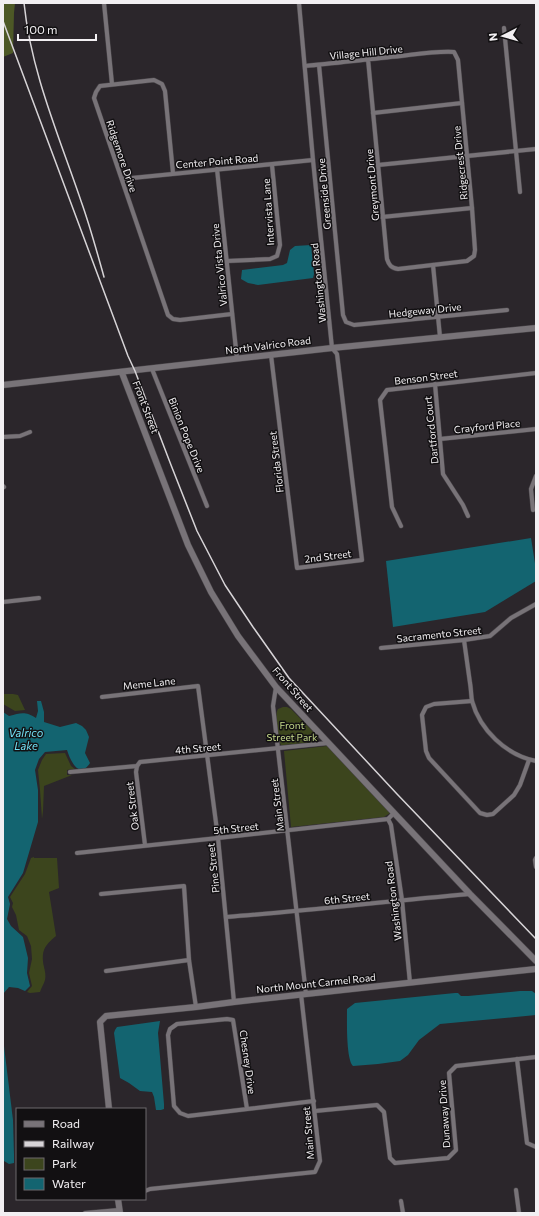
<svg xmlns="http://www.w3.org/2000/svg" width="539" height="1216" font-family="Commissioner,sans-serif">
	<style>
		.green { fill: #3c451d }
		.forest { fill: #4d5826 }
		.water { fill: #136470 }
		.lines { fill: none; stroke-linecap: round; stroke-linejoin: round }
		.street-casing { stroke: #494549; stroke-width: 5 }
		.secondary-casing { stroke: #494549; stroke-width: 7 }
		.street { stroke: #787378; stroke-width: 4 }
		.secondary { stroke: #787378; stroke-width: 6 }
		.rail { stroke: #d7d4d7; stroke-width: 1.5 }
		.labels { text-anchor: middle; stroke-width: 3; stroke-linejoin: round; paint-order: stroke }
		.street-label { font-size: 10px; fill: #f2eff2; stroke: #121012 }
		.park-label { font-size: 10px; fill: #c5d98a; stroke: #121012 }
		.water-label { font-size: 11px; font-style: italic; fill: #72e1f5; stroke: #121012 }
	</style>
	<rect width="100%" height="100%" fill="#2b262b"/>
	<g class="green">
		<path d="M3,694H13L18,695L25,710L15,711L3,704Z"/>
		<path d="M283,707H287L291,709L317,736L318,739L316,742L284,745H281C277,738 274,716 278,709Z"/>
		<path d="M327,746L390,813L384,817L291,827L284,751Z"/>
		<path d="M65,753L71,766L75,769L67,770V775H72L44,786L43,811L42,819L40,790L38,770L42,760L46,754Z"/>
		<path d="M34,857V858H57L59,888L49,892L56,936C44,946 41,951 44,967C45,971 46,976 45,980C44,984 41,988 40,992L30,993L27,992L32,986L29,973L32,959L31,946L27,936L19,930L16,915L12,907L13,903L10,897L25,874L31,858Z"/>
	</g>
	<path class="forest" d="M3,3H15L14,13L13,53L3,57Z"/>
	<g class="water">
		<path d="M311,245L314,274L313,278L258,285L248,283L241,279L242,270L283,265L287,263L290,250L295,246Z"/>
		<path d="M531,538L536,570V581L485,612L393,627L386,561Z"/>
		<path d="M37,701H41L44,712V722L60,727L76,723L82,726L86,730L89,737L85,753L90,763C79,780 70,760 67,750L45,752L39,759L35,770L38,790V822L23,873L8,897L10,904L7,919L11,926L23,937L28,958L27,973L30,986L25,991L18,988L9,987L3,994V712L9,716C21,713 25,711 36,718L38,711Z"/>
		<path d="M520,991H532L536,994V1015L440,1024L419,1040L408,1055L400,1061L378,1064L353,1066C346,1059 347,1021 347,1009L355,1003L455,993H458L461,996H468Z"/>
		<path d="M160,1021L158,1033L164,1104V1109L161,1110H156L154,1097L152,1092L140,1091L129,1083L120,1078L114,1033L115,1030L117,1027Z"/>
		<path d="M3,1038L13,1120L14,1155V1163L9,1164L4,1161L3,1155Z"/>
	</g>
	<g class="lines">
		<defs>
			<g id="street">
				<path d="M104,3L112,84"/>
				<path d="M504,28L520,192"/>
				<path d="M319,65L343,315L346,322L354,325L507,310"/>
				<path d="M305,66C337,63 369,59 401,56C418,54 436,51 454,52L458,60L472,208L475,250L474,256L467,261L398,269C391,268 389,265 387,259L368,59"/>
				<path d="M373,113L462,103"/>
				<path d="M378,165L536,149"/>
				<path d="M217,169L237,359"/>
				<path d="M173,173L165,91L162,84L154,80L100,86L96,92L94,98L168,315L173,319L180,320L232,314"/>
				<path d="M122,179L313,160"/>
				<path d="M382,217L472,208"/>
				<path d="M227,261L270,259L277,256L280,245L272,165"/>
				<path d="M433,265L440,337"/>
				<path d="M271,355L297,568L362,560L337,354L332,348L313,160L299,3"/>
				<path d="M152,369L207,506"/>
				<path d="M435,384L443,474L463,505L468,516"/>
				<path d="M3,437L20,436L30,432"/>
				<path d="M440,439L536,429"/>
				<path d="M3,486L4,487"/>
				<path d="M533,510L531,489L536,476"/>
				<path d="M401,526L392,507L380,400L387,390L536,373"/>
				<path d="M3,602L39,598"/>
				<path d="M464,640C466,654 468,668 470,683C471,688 471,695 472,701C480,730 506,755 536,761"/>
				<path d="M381,648L464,640L490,636L511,618L536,604"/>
				<path d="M276,687L273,706L306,994"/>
				<path d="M102,697L198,686L218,838L234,1002"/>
				<path d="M472,701L434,704L426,707L422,715L426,751L429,758L480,813L487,815L493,814L514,795L520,785L529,760"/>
				<path d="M137,766L136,772L145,845"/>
				<path d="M70,772L137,766L140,762L328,743"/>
				<path d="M388,819L391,825L402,900L410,983"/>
				<path d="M77,853L218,838L388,819L394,813"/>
				<path d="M536,858L535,860L536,867"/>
				<path d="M101,894L184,886L189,960L196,1007"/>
				<path d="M226,917C307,911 388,901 470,894"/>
				<path d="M106,971L189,960"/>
				<path d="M517,1059L527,1143L536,1147"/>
				<path d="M247,1109L233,1020L227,1019L177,1024L170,1029L168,1035L174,1106L180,1113L188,1116L314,1101"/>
				<path d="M315,1111L377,1105L384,1112L390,1158L395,1163L448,1158L456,1150L449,1073L456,1066L536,1057"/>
				<path d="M516,1190L519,1213"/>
				<path d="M145,1191L150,1189L315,1172L320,1161L301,994"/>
				<path d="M401,1201L403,1213"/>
				<path d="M85,1213L119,1210"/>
			</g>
			<g id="secondary">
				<path d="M122,373L188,545L211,592L238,636L276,687L470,894L536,961"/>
				<path d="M3,385L332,348L536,328"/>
				<path d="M109,1109L100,1022L106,1016L196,1007L234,1002L536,969"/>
				<path d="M118,1199L120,1213"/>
			</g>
		</defs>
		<use href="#street" class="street-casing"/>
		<use href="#secondary" class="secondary-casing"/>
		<use href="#street" class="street"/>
		<use href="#secondary" class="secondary"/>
		<g class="rail">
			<path d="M24,3C31,72 59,136 81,201C90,226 97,252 104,277"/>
			<path d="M3,21L128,356L135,371L171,465L197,531L225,585L253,627L289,678L397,794L536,939"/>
		</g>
	</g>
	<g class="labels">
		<g class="street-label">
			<text transform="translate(366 52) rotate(-6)" y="4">Village Hill Drive</text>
			<text transform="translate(122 156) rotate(71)" y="4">Ridgemore Drive</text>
			<text transform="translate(217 161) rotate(-5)" y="4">Center Point Road</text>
			<text transform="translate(460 163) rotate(-96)" y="4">Ridgecrest Drive</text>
			<text transform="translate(372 185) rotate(-95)" y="4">Greymont Drive</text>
			<text transform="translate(324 194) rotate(-95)" y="4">Greenside Drive</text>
			<text transform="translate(268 212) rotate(-94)" y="4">Intervista Lane</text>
			<text transform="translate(219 265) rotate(-96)" y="4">Valrico Vista Drive</text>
			<text transform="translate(318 283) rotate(-96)" y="4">Washington Road</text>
			<text transform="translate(425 310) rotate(-6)" y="4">Hedgeway Drive</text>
			<text transform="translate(268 345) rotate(-7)" y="4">North Valrico Road</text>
			<text transform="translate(426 377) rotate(-7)" y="4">Benson Street</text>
			<text transform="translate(146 407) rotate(69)" y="4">Front Street</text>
			<text transform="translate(487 426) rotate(-6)" y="4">Crayford Place</text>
			<text transform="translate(431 430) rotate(-96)" y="4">Dartford Court</text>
			<text transform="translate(187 435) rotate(68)" y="4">Binion Pope Drive</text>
			<text transform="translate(276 462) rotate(-97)" y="4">Florida Street</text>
			<text transform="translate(328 556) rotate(-7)" y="4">2nd Street</text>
			<text transform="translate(439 634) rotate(-6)" y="4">Sacramento Street</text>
			<text transform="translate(149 683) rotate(-6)" y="4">Meme Lane</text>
			<text transform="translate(293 689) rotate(49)" y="4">Front Street</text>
			<text transform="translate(198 748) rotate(-5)" y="4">4th Street</text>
			<text transform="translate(277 805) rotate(-97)" y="4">Main Street</text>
			<text transform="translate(132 806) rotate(-97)" y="4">Oak Street</text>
			<text transform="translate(236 828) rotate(-6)" y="4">5th Street</text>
			<text transform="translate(213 868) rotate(-96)" y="4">Pine Street</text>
			<text transform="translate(347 898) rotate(-6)" y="4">6th Street</text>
			<text transform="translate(393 901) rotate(-97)" y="4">Washington Road</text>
			<text transform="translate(316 983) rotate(-6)" y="4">North Mount Carmel Road</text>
			<text transform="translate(248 1062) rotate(82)" y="4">Chesney Drive</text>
			<text transform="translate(444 1114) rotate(-94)" y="4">Dunaway Drive</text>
			<text transform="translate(308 1133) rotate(-95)" y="4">Main Street</text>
		</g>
		<g class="park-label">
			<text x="292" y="729">Front<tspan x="292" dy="12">Street Park</tspan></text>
		</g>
		<g class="water-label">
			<text x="26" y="737">Valrico<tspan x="26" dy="13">Lake</tspan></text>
		</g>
	</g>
	<rect width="539" height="1216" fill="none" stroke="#f2eff2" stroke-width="8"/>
	<rect x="16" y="1108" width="130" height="92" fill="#121012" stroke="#6c696c"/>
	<rect x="24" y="1121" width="20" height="6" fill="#787378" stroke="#6c696c"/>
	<text x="52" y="1128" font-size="12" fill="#f2eff2">Road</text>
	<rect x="24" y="1141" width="20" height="6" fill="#d7d4d7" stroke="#6c696c"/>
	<text x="52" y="1148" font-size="12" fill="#f2eff2">Railway</text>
	<rect x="24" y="1158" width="20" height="12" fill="#3c451d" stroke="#6c696c"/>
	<text x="52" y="1168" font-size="12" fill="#f2eff2">Park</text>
	<rect x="24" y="1178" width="20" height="12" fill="#136470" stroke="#6c696c"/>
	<text x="52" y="1188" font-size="12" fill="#f2eff2">Water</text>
	<g transform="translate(503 36) rotate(264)" stroke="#121012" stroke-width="3" paint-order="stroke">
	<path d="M0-3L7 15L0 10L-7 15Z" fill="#f2eff2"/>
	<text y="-6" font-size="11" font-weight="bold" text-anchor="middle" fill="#f2eff2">N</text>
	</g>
	<path d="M18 34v6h78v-6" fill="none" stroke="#f2eff2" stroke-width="2"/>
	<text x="24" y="34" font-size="12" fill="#f2eff2" stroke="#121012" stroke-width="3" paint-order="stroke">100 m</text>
</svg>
